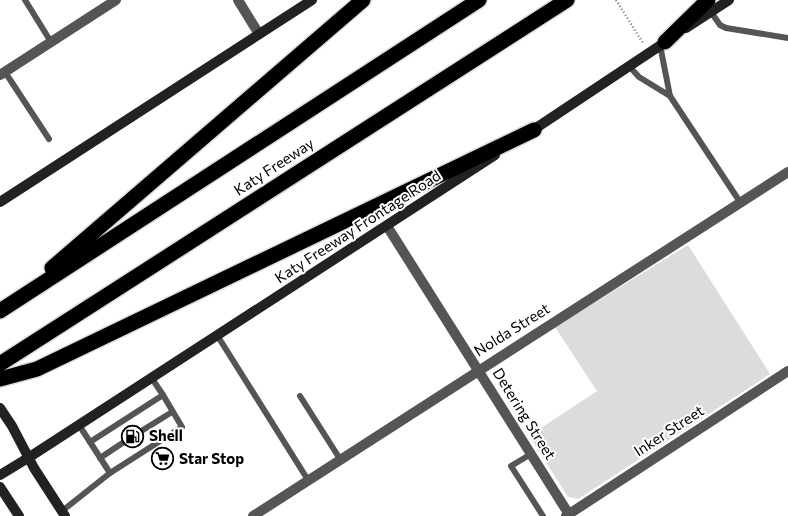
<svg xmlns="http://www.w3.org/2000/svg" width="788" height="516" font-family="Commissioner,sans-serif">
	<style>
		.green { fill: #dcdcdc }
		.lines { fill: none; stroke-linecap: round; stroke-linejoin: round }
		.highway-casing { stroke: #dbdbdb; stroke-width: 18 }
		.path { stroke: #777; stroke-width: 2.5; stroke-dasharray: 1 2.5; stroke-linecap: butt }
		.lane { stroke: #555; stroke-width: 6 }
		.street { stroke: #555; stroke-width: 10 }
		.secondary { stroke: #222; stroke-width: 10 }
		.highway { stroke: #000; stroke-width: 15 }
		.labels { text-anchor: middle; stroke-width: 4; stroke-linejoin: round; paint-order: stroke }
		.street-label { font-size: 15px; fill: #000; stroke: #fff }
		.poi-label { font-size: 15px; font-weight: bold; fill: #000; stroke: #fff; text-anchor: start }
	</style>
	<rect width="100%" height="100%" fill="#fff"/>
	<path class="green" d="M688,245L770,374L578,499L568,497L529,436L597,391L555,327Z"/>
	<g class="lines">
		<defs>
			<g id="highway">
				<path d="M665,42L708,0"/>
				<path d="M52,268L363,0"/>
				<path d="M0,311L479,0"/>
				<path d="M0,364L567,0"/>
				<path d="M0,379L37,369L534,130"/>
			</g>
		</defs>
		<use href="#highway" class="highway-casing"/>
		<path class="path" d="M616,0L643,43"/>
		<g class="lane">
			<path d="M25,0L51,42"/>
			<path d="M711,12L720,25L726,28L788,38"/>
			<path d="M660,45L670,96L740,202"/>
			<path d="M629,66L639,77L670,96"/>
			<path d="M5,72L49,139"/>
			<path d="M217,335L308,480"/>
			<path d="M300,396L340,459"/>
			<path d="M143,430L172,412"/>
			<path d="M90,442L163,395L151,377"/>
			<path d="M531,454L511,466L543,516"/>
			<path d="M100,458L124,442"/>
			<path d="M110,473L182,427L163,395"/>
			<path d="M62,511L110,473L79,425"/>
		</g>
		<g class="street">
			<path d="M238,0L259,34"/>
			<path d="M0,75L116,0"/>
			<path d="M387,226L570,516"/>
			<path d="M253,516L788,172"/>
			<path d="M566,516L788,371"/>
		</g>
		<g class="secondary">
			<path d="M686,28L729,0"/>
			<path d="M530,132L670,39"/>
			<path d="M0,202L312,0"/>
			<path d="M0,408L12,426L34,468L65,516"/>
			<path d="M0,475L28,458L495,155"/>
			<path d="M0,487L19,516"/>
		</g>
		<use href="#highway" class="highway"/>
	</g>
	<defs>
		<symbol id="fuel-ring" viewBox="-11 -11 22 22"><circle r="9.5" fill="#fff" stroke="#000" stroke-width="1.5"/><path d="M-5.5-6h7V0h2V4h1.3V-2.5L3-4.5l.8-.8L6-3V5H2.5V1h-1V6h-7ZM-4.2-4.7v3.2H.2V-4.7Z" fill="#000"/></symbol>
		<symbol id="supermarket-ring" viewBox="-11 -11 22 22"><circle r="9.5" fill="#fff" stroke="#000" stroke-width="1.5"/><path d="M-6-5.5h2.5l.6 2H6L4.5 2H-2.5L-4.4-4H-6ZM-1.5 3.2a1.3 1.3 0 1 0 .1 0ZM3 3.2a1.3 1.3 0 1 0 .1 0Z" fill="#000"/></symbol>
	</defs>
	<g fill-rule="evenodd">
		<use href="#fuel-ring" x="120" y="424" width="25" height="25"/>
		<use href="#supermarket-ring" x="150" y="446" width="25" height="25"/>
	</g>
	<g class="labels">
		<g class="street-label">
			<text transform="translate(274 167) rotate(-33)" y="5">Katy Freeway</text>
			<text transform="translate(358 227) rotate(-33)" y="5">Katy Freeway Frontage Road</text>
			<text transform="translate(512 330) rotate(-32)" y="5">Nolda Street</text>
			<text transform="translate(524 414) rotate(58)" y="5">Detering Street</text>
			<text transform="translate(669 431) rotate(-33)" y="5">Inker Street</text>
		</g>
		<g class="poi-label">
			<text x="149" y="441">Shell</text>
			<text x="179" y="464">Star Stop</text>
		</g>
	</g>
</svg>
